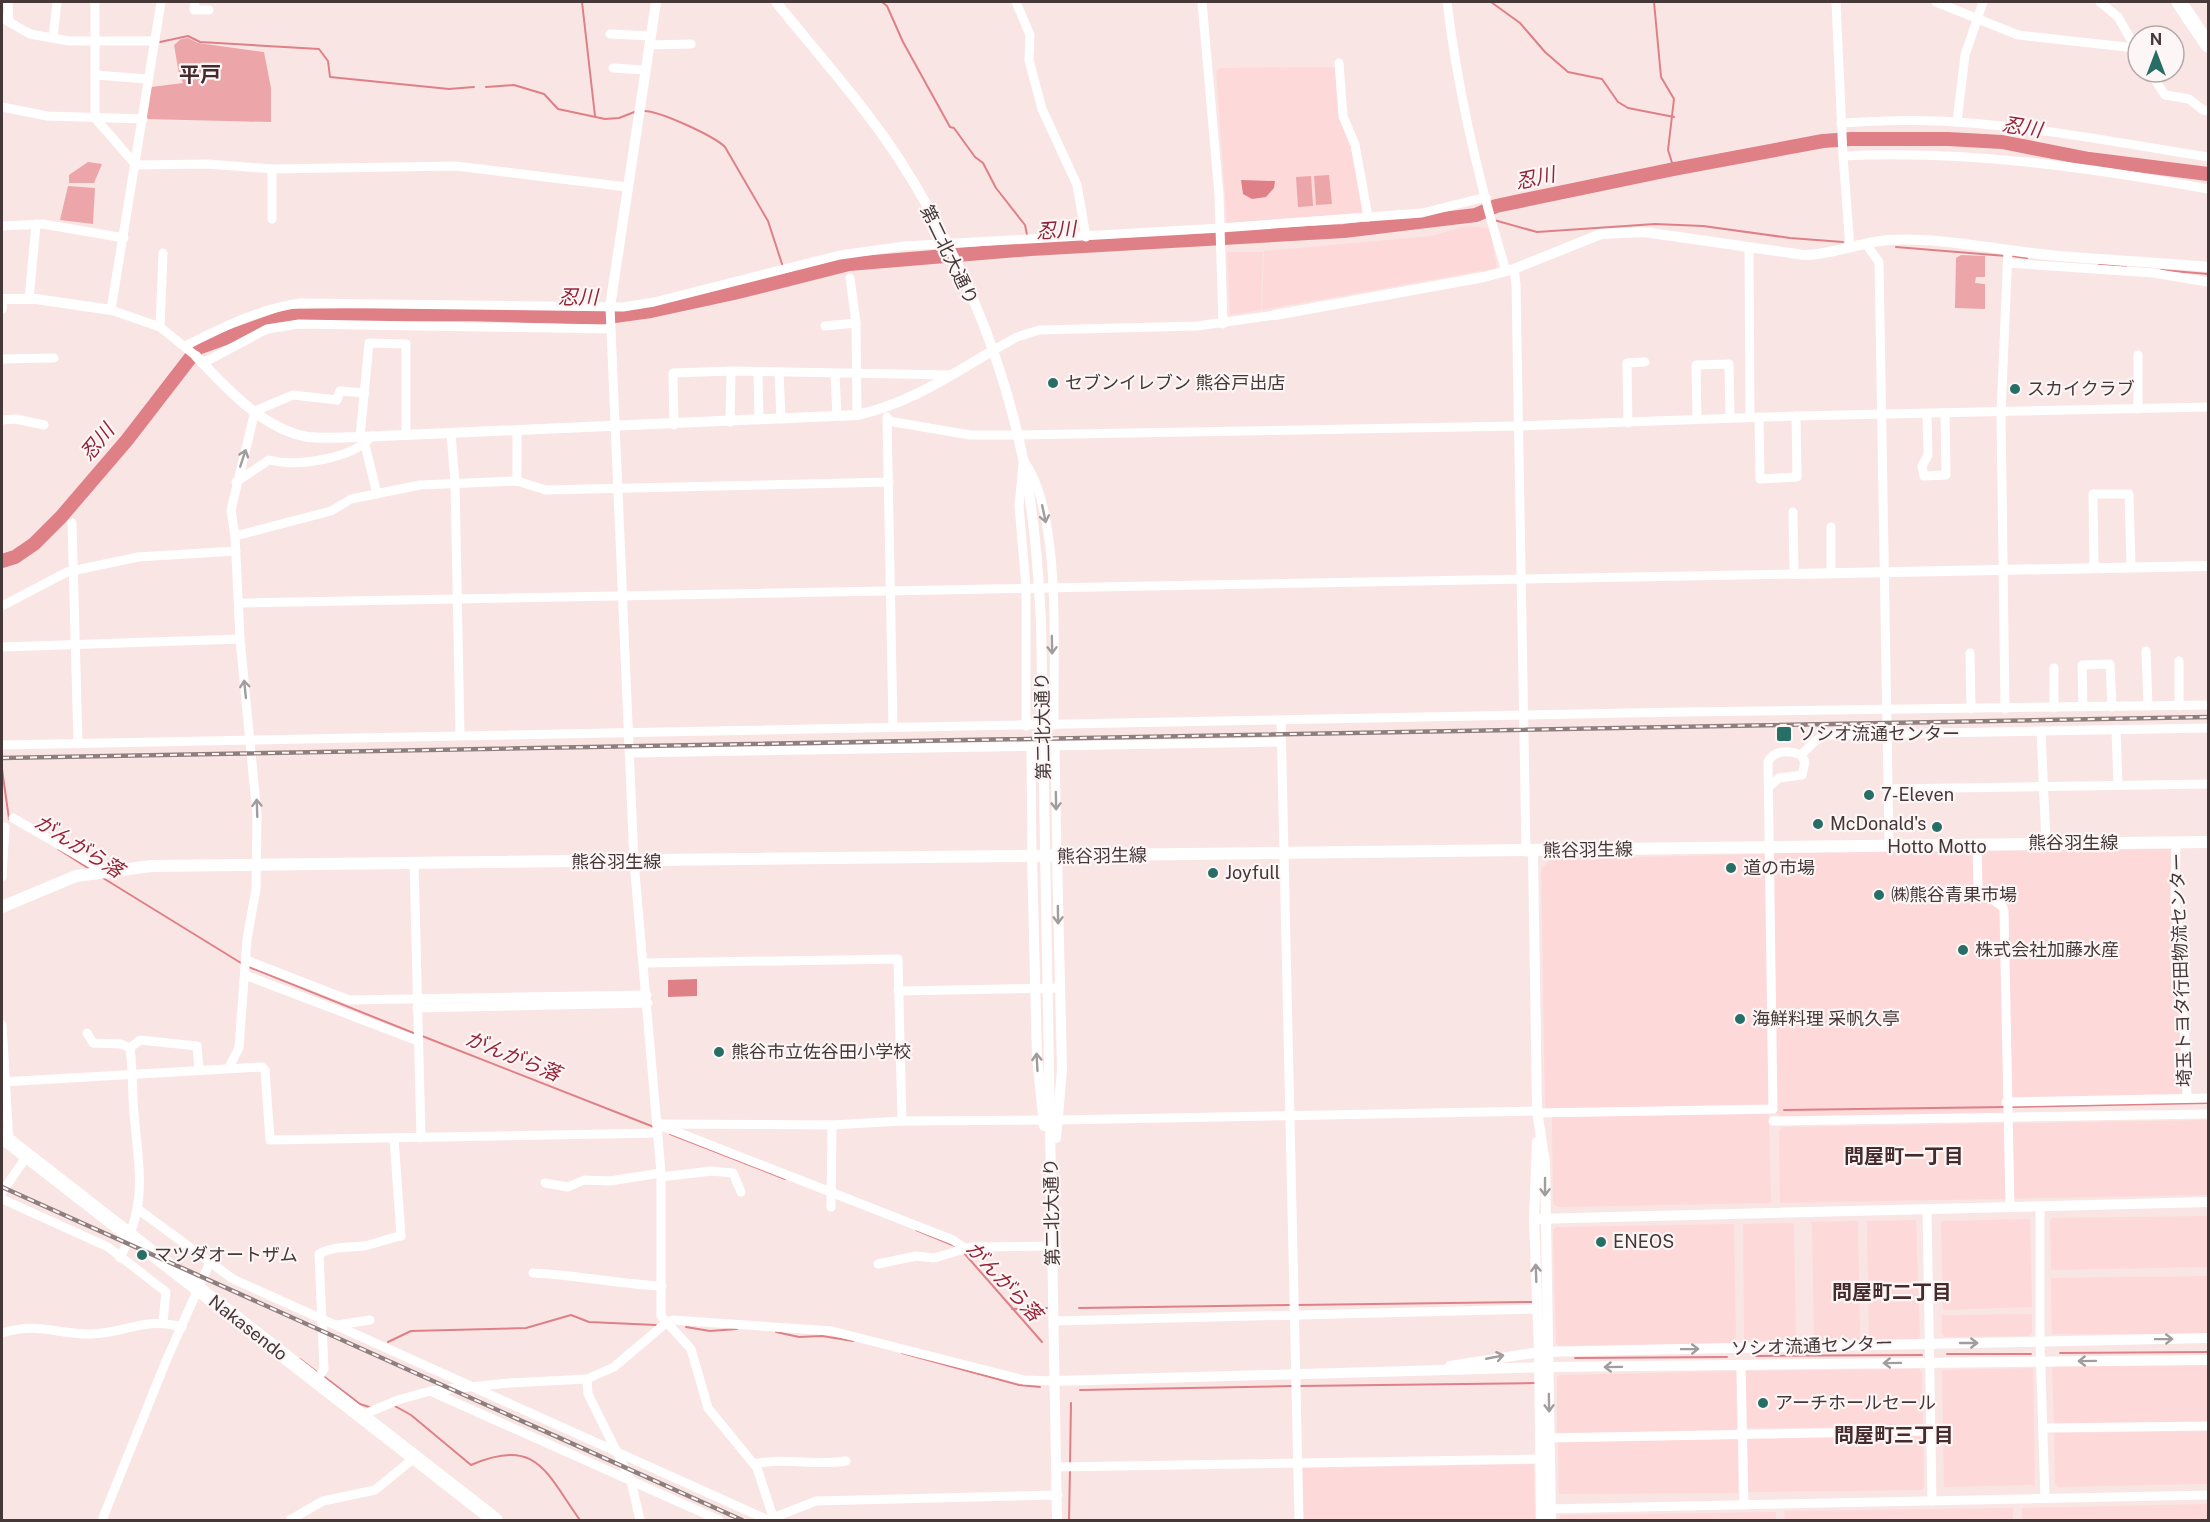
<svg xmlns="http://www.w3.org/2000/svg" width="2210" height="1522" font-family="'Public Sans','Noto Sans JP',sans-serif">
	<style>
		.built { fill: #fdd9da }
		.green { fill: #eca6a9 }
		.water { fill: #df8086 }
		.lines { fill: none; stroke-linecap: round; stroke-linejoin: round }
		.stream { stroke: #df8086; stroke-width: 2 }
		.river { stroke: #df8086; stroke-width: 14 }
		.minor { stroke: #fff; stroke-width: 9 }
		.tertiary { stroke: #fff; stroke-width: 10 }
		.secondary { stroke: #fff; stroke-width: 12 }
		.trunk { stroke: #fff; stroke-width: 15 }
		.rail-casing { stroke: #8f7e7e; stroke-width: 4.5 }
		.rail { stroke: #fdf6f6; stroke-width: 2; stroke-dasharray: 7; stroke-linecap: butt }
		.oneway { stroke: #a29c9c }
		.poi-dot { fill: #276f66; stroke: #fdf6f6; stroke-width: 2 }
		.labels { text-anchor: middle; stroke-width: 4.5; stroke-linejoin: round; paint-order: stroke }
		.street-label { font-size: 18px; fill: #463838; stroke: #fdf6f6 }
		.poi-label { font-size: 18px; fill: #463838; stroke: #fdf6f6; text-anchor: start }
		.water-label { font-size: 20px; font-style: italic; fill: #942437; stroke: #fdf6f6 }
		.neighbourhood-label { font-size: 20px; font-weight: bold; fill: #462b2c; stroke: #fdf6f6 }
		.quarter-label { font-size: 21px; font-weight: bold; fill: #462b2c; stroke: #fdf6f6 }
	</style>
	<rect width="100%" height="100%" fill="#fae5e5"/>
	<g class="built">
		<path d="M1337,67L1340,109L1347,140L1352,147L1363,213L1227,223L1216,71L1220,68Z"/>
		<path d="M1466,226L1490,228L1497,268L1262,310L1264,251L1432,236Z"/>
		<path d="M1227,252H1263L1261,310L1230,315Z"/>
		<path d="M2173,849L2171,904L2178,976L2184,1095L2006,1100L2005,1114L1782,1118L1776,1113L1774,853Z"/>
		<path d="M1765,854L1769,1106L1549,1109L1545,1107L1541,869L1551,859Z"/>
		<path d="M1767,1114L1769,1117L1771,1203L1557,1207L1553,1204L1552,1117Z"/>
		<path d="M2208,1120V1195L1780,1203L1779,1131L1782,1127Z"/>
		<path d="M2208,1216V1267L2051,1270L2050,1221L2052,1218Z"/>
		<path d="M2030,1219L2032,1307L1943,1310L1941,1224L1943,1221Z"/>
		<path d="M1916,1220L1920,1337L1918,1339L1869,1340L1867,1221Z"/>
		<path d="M1858,1221L1860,1340L1817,1341L1814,1339L1812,1226L1810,1222Z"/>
		<path d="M1792,1223L1794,1225L1796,1339L1744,1342L1743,1224Z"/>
		<path d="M1734,1224L1736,1343L1559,1346L1556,1343L1553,1230L1557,1227Z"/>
		<path d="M2208,1276V1334H2052L2051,1278Z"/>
		<path d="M2032,1314V1333L2029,1336L1945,1337L1942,1334V1315Z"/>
		<path d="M2208,1363V1422L2054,1424L2052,1368L2055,1366Z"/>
		<path d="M2033,1368L2035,1485L1944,1487L1942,1370Z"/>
		<path d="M1919,1369L1922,1372L1923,1427L1746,1428L1745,1371Z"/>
		<path d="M1736,1371L1737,1427L1735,1430L1557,1433V1378L1559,1375Z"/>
		<path d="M2208,1431V1484L2058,1487L2055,1484L2054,1433Z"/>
		<path d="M1923,1435L1924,1487L1921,1490L1748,1492L1747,1440L1750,1438Z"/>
		<path d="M1735,1439L1738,1441V1493L1559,1494L1558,1442Z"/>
		<path d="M1534,1464L1535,1520H1301L1302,1468Z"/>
		<path d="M2208,1504V1520H2022V1508Z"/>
		<path d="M2013,1508V1520H1785L1784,1511Z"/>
		<path d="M1776,1512V1520H1558L1561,1515Z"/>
	</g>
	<g class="green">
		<path d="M188,38L198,43L264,52L271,88V122L146,119L151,87L183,83L179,74L174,45L181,39Z"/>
		<path d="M88,162L102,164L94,183H69V175Z"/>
		<path d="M1329,175L1332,204L1316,205L1314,176Z"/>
		<path d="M1311,176L1313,206L1298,207L1296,177Z"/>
		<path d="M68,186L95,188L93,224L60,220Z"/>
		<path d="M1961,255L1985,256V277H1976L1975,283L1985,284V309L1955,308L1956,258Z"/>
	</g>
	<g class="water">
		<path d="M1241,180L1275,181L1274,188L1266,197L1252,199L1243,194Z"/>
		<path d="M697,979V996L668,997V980Z"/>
	</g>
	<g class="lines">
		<g class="stream">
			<path d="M582,2L595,116"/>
			<path d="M882,2L887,6L903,42L950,127L954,128L975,157L983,163L996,188L1025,225L1027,235"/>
			<path d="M1491,2L1520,23L1545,52L1568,72L1602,79L1618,102L1628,108L1674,117"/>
			<path d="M1654,2L1661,77L1674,99L1668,150L1674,169"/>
			<path d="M160,42L188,36L200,42L319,49L328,61L330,77L449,89L474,87"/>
			<path d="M486,87L514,85L544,94L558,109L605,119L619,118L637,111"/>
			<path d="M643,111C658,110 714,136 725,147L768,221L783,267"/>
			<path d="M1476,215L1488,218"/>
			<path d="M1494,220L1537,232L1655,224L1703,226L1790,238L1843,242"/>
			<path d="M1029,241L1031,249"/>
			<path d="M1896,247L2006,256"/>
			<path d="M2012,256L2027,258"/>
			<path d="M2099,264L2126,267"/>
			<path d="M2161,270L2208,274"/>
			<path d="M2,769L9,819"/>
			<path d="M58,849L91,870"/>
			<path d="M103,878L241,963"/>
			<path d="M249,967L416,1034"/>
			<path d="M422,1036L654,1127"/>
			<path d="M2012,1107L2208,1103"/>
			<path d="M1784,1110L2007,1107"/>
			<path d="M670,1134L785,1179"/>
			<path d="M916,1230L955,1246"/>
			<path d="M964,1253L1042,1342"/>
			<path d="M1297,1305L1533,1302"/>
			<path d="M1079,1308L1292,1305"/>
			<path d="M1012,1309L1047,1308"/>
			<path d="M686,1327L710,1331L737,1329"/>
			<path d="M776,1332L799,1337L822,1336L853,1341"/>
			<path d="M388,1342L411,1331L526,1328L571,1315L589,1322L656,1325"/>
			<path d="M902,1353L1019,1385L1040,1387"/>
			<path d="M2060,1353L2208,1352"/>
			<path d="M1947,1354H2031"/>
			<path d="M1756,1356L1922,1355"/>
			<path d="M1575,1358L1727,1357"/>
			<path d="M300,1359L317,1372"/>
			<path d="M322,1375L360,1404L372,1408"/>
			<path d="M1299,1386L1536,1383"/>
			<path d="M1080,1390L1293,1386"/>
			<path d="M393,1405L411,1415L471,1465C537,1436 546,1473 580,1520"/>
			<path d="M1070,1463L1071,1403"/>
			<path d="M1069,1520L1070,1469"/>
		</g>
		<path class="river" d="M2,561L15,557L34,544L61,517L127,440L198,348L287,316L465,314L600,318L651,311L734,293L849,264L1031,249L1344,231L1476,215L1496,206L1674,169L1823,141L1851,139H1948L2002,142L2089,159L2208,174"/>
		<g class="minor">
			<path d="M8,2L9,22"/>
			<path d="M95,2V118L136,165L208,164L272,169L456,166L627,187"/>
			<path d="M161,2L111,310L160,327L196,356"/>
			<path d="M195,2L194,10H209"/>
			<path d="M1016,2L1030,35L1029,60L1042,109L1077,185L1086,237"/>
			<path d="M1202,2L1219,195L1223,324"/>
			<path d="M1447,2C1458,92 1479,183 1506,271"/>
			<path d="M1836,2L1843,156"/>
			<path d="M1936,2L2018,35L2135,48"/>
			<path d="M2100,2L2118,17L2138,52"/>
			<path d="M2,18L30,34L69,41H155"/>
			<path d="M610,34L651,36"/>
			<path d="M53,38L57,2"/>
			<path d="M649,45L691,44"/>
			<path d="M1339,63L1343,116L1355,145L1368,217"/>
			<path d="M613,68L645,70"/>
			<path d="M2150,72L2165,95L2189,99L2203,110L2208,111"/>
			<path d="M95,75L148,79"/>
			<path d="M2,107L47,116L143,119"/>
			<path d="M1957,122L1965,55L1983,2"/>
			<path d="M1841,123C1879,121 1917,119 1955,122C2040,127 2125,144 2208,157"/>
			<path d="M272,169V219"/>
			<path d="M2,226L43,224L124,238"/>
			<path d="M1866,244L1879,262L1889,845"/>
			<path d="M1749,247L1750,417"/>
			<path d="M1850,248L1843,156C1965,150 2088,167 2208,189"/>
			<path d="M2007,263L2153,273L2208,282"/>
			<path d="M1514,269L1516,284L1526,852"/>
			<path d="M850,278L856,323L857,415"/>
			<path d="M29,299L36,224"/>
			<path d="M610,307L634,862L661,1173V1316L691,1349L708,1408L757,1468L774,1520"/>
			<path d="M2,309L3,299"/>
			<path d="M825,326L856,323"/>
			<path d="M160,327L163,253"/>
			<path d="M185,346C223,327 258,309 300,303L623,307L654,302L840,255L904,246L1221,228L1422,213L1486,197"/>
			<path d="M992,351L1017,337L1039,330L1197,326L1275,315"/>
			<path d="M2138,355V409"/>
			<path d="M2,359L54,358"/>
			<path d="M203,363L267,329L299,324L610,329"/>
			<path d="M758,372L759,420"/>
			<path d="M779,372L781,419"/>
			<path d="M835,374L837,416"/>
			<path d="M1927,414L1928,455L1922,466L1924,476L1946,475L1945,413"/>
			<path d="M887,417L893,727"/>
			<path d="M1759,417L1760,479L1797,477L1796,416"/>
			<path d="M1697,419L1696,365L1729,364L1730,418"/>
			<path d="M2,420L16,419L44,425"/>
			<path d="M888,421L970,435H1018L1517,426L1796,416L2208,407"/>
			<path d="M730,422L731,371"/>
			<path d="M1628,423L1627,363L1645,362"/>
			<path d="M674,425L673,373L731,371L951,375"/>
			<path d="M517,430V481"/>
			<path d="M451,434L455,482L460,734"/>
			<path d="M360,437L369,343L406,344V435"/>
			<path d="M365,445L377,494"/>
			<path d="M1023,460C1063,511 1053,659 1054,725"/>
			<path d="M1023,465L1019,506L1026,587V726"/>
			<path d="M236,482L269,460C297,467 353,459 372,436"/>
			<path d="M72,523L78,744"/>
			<path d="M1831,527V573"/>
			<path d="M235,536L331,511L351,499L420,485L517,481L546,490L889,482"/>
			<path d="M2094,567L2093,494H2129L2131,566"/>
			<path d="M239,603L1794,574L1793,512"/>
			<path d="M2,606L67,572L138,557L236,551"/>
			<path d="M2,647L240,639"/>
			<path d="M2146,651L2148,706"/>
			<path d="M1970,653L1971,709"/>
			<path d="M2179,661V706"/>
			<path d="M2054,668V708"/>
			<path d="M2083,707L2082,665L2110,664L2112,707"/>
			<path d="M2005,709L2001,413L2008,250"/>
			<path d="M1281,721L1299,1520"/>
			<path d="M2116,729L2118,785"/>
			<path d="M2041,731L2208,728"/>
			<path d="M2,745L1683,712L2208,705"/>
			<path d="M1031,746L1032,857"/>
			<path d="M1055,746L1057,857"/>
			<path d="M630,753L1281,742"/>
			<path d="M1801,755L1815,741L1826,735L2041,731L2046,843"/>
			<path d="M1888,789L2208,784"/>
			<path d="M13,818L103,870"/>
			<path d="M2176,842L2175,901L2182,972L2187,1098"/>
			<path d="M1977,844L1978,889L2003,907L2004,911L2010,1207"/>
			<path d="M414,862L421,1138"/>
			<path d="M2,877L5,827"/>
			<path d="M246,960L349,1000L647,995"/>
			<path d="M644,963L898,959L902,1121"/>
			<path d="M245,975L418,1041"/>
			<path d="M898,991L1060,988"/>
			<path d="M417,1008L648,1003"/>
			<path d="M2,1025L9,1142"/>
			<path d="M87,1033L93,1043L121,1044L130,1048C133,1070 132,1091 134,1113C139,1174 148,1200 120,1258"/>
			<path d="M130,1048L140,1040L197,1046L199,1069"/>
			<path d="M229,1067L239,1048L247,939L256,889L257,815L240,639L235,536L231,510L255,411L293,395L337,400L340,391L365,393"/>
			<path d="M2,1082L262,1067L265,1070L270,1140L658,1133"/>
			<path d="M2006,1102L2208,1098"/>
			<path d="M1537,1113L1773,1109L1768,762C1773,750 1790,750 1801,755L1805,762L1802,775L1779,778L1769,787"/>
			<path d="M1058,1120L1537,1111"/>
			<path d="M1773,1121L2208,1114"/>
			<path d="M657,1124L832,1125L902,1121L1044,1120"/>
			<path d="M662,1126L953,1240L966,1249"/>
			<path d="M661,1177L711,1171L733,1173L741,1192"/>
			<path d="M545,1183L568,1187L584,1180L610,1181L661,1173"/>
			<path d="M2,1192L27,1156"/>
			<path d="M2,1199L108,1247L166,1292L163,1322"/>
			<path d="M831,1207L832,1125"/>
			<path d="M2040,1207V1342L2045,1498"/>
			<path d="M1927,1209L1932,1501"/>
			<path d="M139,1210L233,1279L768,1520"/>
			<path d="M878,1264L916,1256L934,1258L971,1247L1052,1246"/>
			<path d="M533,1273C577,1275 618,1284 662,1286"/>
			<path d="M1054,1321L1538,1309"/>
			<path d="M337,1325L370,1320"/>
			<path d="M2,1333C39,1322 55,1334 90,1334C126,1334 142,1316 182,1327"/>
			<path d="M1741,1365L1744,1505"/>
			<path d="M587,1379L588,1394L631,1481L640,1520"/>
			<path d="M316,1382L324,1369L319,1254C333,1246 347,1248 363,1246C376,1244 388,1238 401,1236L394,1138"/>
			<path d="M432,1392L719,1520"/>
			<path d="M360,1416L398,1400L430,1391L509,1383L587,1379L614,1367L666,1323L673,1320L832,1331L1024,1380L1055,1381"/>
			<path d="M2043,1428L2208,1426"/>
			<path d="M1550,1438L1930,1431"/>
			<path d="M754,1464C784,1457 816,1466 846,1461"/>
			<path d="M1057,1467L1539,1459"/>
			<path d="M1546,1509L2208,1495"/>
			<path d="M773,1518L816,1501L1058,1495"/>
			<path d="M102,1520L166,1361L210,1262"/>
			<path d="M290,1520L323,1501L375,1490L414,1458"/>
		</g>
		<g class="tertiary">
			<path d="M776,2C817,53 863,104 899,159C957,249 1002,354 1023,459C1034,513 1038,567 1041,622L1057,1520"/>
			<path d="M2,299H36L111,310"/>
			<path d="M610,307L656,2"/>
			<path d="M1275,315L1484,277L1514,269L1601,234L1644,232L1804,255C1833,255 1860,242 1889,240C1942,237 1996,250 2049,255C2102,260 2155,262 2208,267"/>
			<path d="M196,356C226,388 263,429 308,437C325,439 343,437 360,437L857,415C908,404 948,377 992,351"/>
			<path d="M1794,574L2208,566"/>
			<path d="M1533,852L1537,1111L1545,1163L1551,1520"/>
			<path d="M1032,857L1037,1057L1044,1126"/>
			<path d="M1056,1138L1062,1070L1057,857"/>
			<path d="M1537,1142L1534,1219L1539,1352L1541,1520"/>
			<path d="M1534,1219L2208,1202"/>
			<path d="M1450,1366L1539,1352L2208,1338"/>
			<path d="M1055,1381L1548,1367L2208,1360"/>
		</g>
		<path class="secondary" d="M2,907L76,876L151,866L2208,842"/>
		<g class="trunk">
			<path d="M2179,2L2208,45"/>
			<path d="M2,1136L495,1520"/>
		</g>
		<defs>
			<g id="rail">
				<path d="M2,758L2208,717"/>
				<path d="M2,1187L742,1520"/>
			</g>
		</defs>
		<use href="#rail" class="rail-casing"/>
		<use href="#rail" class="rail"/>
	</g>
	<defs><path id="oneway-shaft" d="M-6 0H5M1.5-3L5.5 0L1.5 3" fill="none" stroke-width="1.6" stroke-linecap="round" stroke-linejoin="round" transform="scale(1.5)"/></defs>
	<g class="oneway">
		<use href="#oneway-shaft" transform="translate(243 458) rotate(-72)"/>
		<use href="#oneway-shaft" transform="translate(1044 514) rotate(78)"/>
		<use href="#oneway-shaft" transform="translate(1052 645) rotate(89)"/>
		<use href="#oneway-shaft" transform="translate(245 689) rotate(-96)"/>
		<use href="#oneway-shaft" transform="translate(1056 801) rotate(89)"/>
		<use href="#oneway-shaft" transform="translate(257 808) rotate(-92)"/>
		<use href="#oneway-shaft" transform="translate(1058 915) rotate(89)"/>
		<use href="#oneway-shaft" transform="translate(1037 1062) rotate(-93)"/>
		<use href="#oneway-shaft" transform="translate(1545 1187) rotate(90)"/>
		<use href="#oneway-shaft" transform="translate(1536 1273) rotate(-92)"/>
		<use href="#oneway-shaft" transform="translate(2164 1339) rotate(-1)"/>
		<use href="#oneway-shaft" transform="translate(1969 1343)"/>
		<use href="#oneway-shaft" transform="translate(1690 1349) rotate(-1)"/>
		<use href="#oneway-shaft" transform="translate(1495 1357) rotate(-11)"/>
		<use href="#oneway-shaft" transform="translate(2087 1361) rotate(179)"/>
		<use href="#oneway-shaft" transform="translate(1892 1363) rotate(179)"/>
		<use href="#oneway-shaft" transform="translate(1613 1367) rotate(179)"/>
		<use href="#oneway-shaft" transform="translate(1549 1403) rotate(89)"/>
	</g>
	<g class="poi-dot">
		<circle cx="1053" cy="383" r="6"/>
		<circle cx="2015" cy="389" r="6"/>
		<rect x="1776" y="726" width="16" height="16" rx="3"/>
		<circle cx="1869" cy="795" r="6"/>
		<circle cx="1818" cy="824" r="6"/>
		<circle cx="1937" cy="827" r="6"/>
		<circle cx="1731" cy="868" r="6"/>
		<circle cx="1213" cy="873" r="6"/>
		<circle cx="1879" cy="895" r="6"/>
		<circle cx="1963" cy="950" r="6"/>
		<circle cx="1740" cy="1019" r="6"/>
		<circle cx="719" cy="1052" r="6"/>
		<circle cx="1601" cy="1242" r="6"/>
		<circle cx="142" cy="1255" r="6"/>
		<circle cx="1763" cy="1403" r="6"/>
	</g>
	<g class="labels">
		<g class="street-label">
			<text transform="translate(949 255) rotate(64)" y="6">第二北大通り</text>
			<text transform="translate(1043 726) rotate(-91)" y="6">第二北大通り</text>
			<text x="2073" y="849">熊谷羽生線</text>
			<text transform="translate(1588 850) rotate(-1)" y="6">熊谷羽生線</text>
			<text transform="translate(1102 856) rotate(-1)" y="6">熊谷羽生線</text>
			<text x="616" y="868">熊谷羽生線</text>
			<text transform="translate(2181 970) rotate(-92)" y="6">埼玉トヨタ行田物流センター</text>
			<text transform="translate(1052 1212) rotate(-91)" y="6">第二北大通り</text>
			<text transform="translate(248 1328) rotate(38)" y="6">Nakasendo</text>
			<text transform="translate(1812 1346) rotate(-2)" y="6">ソシオ流通センター</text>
		</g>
		<g class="poi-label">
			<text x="1065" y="389">セブンイレブン 熊谷戸出店</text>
			<text x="2027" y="395">スカイクラブ</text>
			<text x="1798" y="740">ソシオ流通センター</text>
			<text x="1881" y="801">7-Eleven</text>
			<text x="1830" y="830">McDonald's</text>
			<text x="1937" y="853" text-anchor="middle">Hotto Motto</text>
			<text x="1743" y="874">道の市場</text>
			<text x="1225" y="879">Joyfull</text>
			<text x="1891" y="901">㈱熊谷青果市場</text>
			<text x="1975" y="956">株式会社加藤水産</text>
			<text x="1752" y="1025">海鮮料理 采帆久亭</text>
			<text x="731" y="1058">熊谷市立佐谷田小学校</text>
			<text x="1613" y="1248">ENEOS</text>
			<text x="154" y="1261">マツダオートザム</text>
			<text x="1775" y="1409">アーチホールセール</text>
		</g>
		<g class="water-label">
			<text transform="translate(2022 127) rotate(9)" y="7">忍川</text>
			<text transform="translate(1535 178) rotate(-12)" y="7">忍川</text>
			<text transform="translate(1056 230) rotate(-4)" y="7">忍川</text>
			<text x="578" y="304">忍川</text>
			<text transform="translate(97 442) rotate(-51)" y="7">忍川</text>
			<text transform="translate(79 846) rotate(32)" y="7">がんがら落</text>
			<text transform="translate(513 1056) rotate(22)" y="7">がんがら落</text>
			<text transform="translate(1004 1281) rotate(47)" y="7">がんがら落</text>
		</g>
		<g class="neighbourhood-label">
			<text x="1904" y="1163">問屋町一丁目</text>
			<text x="1892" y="1299">問屋町二丁目</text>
			<text x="1894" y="1442">問屋町三丁目</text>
		</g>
		<g class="quarter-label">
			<text x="200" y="82">平戸</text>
		</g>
	</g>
	<rect width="2210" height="1522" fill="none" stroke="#463838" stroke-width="6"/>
	<g transform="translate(2156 54)"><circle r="28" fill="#fdf6f6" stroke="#b4aaaa" stroke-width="1.5"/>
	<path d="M0-4.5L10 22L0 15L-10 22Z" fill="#276f66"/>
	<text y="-9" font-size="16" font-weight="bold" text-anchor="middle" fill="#463838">N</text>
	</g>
</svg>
